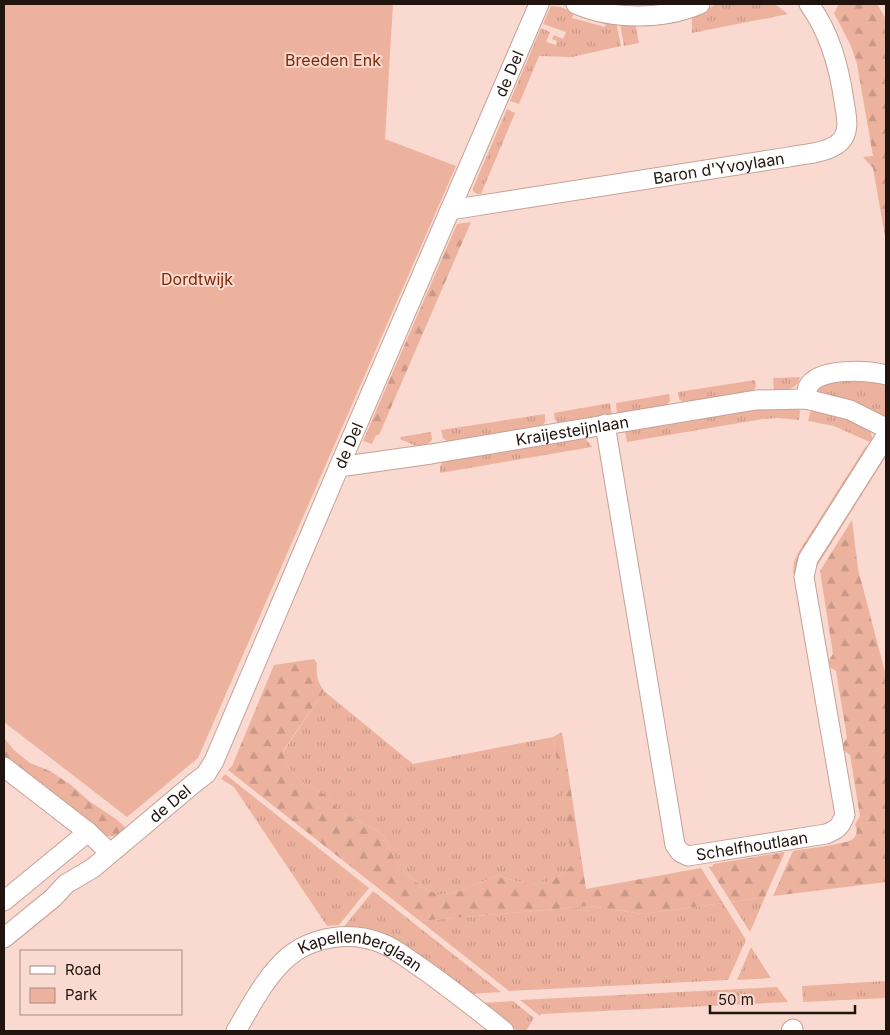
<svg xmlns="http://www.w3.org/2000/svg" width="890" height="1035" font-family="Inter,sans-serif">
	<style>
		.grass { fill: url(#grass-tufts) }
		.forest { fill: url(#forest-firs) }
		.green { fill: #ecb29e }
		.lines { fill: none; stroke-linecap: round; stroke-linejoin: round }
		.minor-casing { stroke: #c6a195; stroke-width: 21 }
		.minor { stroke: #fff; stroke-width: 19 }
		.labels { text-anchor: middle; stroke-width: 4; stroke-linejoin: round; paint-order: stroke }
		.park-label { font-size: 16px; fill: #7b2a08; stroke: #fadad0 }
		.street-label { font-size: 16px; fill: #21140f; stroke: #fadad0 }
	</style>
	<defs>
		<pattern id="grass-tufts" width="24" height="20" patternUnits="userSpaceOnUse" patternTransform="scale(1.25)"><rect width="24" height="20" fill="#ecb29e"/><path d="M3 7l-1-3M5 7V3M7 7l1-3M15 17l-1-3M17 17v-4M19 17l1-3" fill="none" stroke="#ca9887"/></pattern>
		<pattern id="forest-firs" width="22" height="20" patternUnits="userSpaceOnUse" patternTransform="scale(1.25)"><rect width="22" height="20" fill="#ecb29e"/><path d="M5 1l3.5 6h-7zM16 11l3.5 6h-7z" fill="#ca9887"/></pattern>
	</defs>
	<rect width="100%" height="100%" fill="#fadad0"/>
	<g class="grass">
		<path d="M716,4H775L788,14L692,33V16L705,11Z"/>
		<path d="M551,6L560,7L574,12L572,18L605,27L606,22H616L621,46L572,57L539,56L519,104L510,101L541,28L550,32L546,42L556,45L557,41L552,39L554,35L563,39L566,32L543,24Z"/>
		<path d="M620,23H635L639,43L624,46Z"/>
		<path d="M507,109L515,113L481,194H477L473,191V188Z"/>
		<path d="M800,377C797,391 787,389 774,390L773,378Z"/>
		<path d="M840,378L886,380V417L864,406L819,392L817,388Z"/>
		<path d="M755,380L756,386L753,392L684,403L679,399L678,392Z"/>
		<path d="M669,394L670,401L666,406L617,414L616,403Z"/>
		<path d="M610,403L612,415L559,424L555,420L554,413Z"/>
		<path d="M797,407L800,411L799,420L778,418L763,419L627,442L625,431L761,408Z"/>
		<path d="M813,409L838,415L870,429L872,437V443L834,426L808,421L810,413Z"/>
		<path d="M545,414V422L542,426L448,442L443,438L441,430Z"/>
		<path d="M431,432L432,440C420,453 414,443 401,440L400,437Z"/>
		<path d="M584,437L592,447L440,473V467L443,460Z"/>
		<path d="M866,446L869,448L797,572L793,574L794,562L798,553Z"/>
		<path d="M882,456L885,458L814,571L815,577L813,580V565Z"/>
		<path d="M324,691L413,764L553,737L574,864L563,874L546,882L529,884L496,876L457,892L439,895L422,887L399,868L384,837L377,830L340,812L329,797L298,779L286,764L283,752Z"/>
		<path d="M225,774L369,888L339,925L327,926L234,787L221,779Z"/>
		<path d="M373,891L501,992L470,994L342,929Z"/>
		<path d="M765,897L750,932L731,902Z"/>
		<path d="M723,903L746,940L728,980L509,991L420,921L590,906L643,914Z"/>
		<path d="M751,947L771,978L737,980Z"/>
		<path d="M886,981V998L803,1002L802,986Z"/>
		<path d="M777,987L788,1002L541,1014L540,1016L520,1000Z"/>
		<path d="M513,1001L534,1018L526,1031H518L481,1003Z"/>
	</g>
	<g class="forest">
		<path d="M839,4H877L886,19V242L873,168L863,157L873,156L857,64L851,46L834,13Z"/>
		<path d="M471,222L379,435H376L372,444L363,441L457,224Z"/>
		<path d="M852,520L858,569L886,676V882L773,896L793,851C803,849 848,844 853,839C858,835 857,829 855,824L860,816L850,755L842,749L841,747L847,738L836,671L828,666L827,663L833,654L820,571Z"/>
		<path d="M314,659L317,663C316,675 317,681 324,691L283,751L286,764L298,779L329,797L340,812L377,830L384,837L399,868L422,887L439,895L457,892L496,876L529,884L546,882L563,874L573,864L553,737L562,732L586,889L701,868L723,903L643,914L590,906L420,921L228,770L232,766L274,665Z"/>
		<path d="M4,738L14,750L30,763L50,771L71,785L89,801L116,819L127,829C118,836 112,839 103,834L4,758Z"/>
		<path d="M785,852L765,897L731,902L709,867L713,866V864Z"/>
	</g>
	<path class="green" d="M4,4H393L385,139L456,166L198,758L127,817L4,722Z"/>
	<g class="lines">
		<defs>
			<g id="minor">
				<path d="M576,4C613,20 663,20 700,4"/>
				<path id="s1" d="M450,210L789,157C804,154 828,153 840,142C851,131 846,115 844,101C839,66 830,33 809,4"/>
				<path d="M806,399C806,395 807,390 808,387C818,367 869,370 886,375"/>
				<path id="s2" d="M605,424L675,845L680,852L688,856L826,834C838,829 840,827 845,815L804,577L808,559L886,436"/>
				<path id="s3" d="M339,467L431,454L756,400L806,399L850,410L886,428"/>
				<path d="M4,767L88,832L110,853"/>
				<path d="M4,901L88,832"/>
				<path id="s4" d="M4,938L53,898L66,884L93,868L193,784L206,774L214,761L339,467L539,4"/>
				<path id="s5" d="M236,1031C251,1006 265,977 288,957C313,936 351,931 381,943C395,948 408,959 420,967C449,987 476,1009 504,1031"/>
				<path d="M791,1031L793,1029"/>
			</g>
		</defs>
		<use href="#minor" class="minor-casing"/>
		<use href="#minor" class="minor"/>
	</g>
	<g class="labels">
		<g class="park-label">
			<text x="333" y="66">Breeden Enk</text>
			<text x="197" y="285">Dordtwijk</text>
		</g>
		<g class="street-label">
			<text dy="6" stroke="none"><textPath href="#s4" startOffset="1024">de Del</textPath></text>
			<text dy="6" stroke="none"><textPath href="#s1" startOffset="272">Baron d'Yvoylaan</textPath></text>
			<text dy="6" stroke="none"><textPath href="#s3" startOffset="236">Kraijesteijnlaan</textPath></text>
			<text dy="6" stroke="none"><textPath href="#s4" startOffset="619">de Del</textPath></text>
			<text dy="6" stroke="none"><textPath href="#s4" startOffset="214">de Del</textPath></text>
			<text dy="6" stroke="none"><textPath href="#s2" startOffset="509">Schelfhoutlaan</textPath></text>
			<text dy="6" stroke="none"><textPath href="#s5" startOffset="170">Kapellenberglaan</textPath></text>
		</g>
	</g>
	<rect width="890" height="1035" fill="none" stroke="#21140f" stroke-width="10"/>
	<rect x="20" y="950" width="162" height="65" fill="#fadad0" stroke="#a38b83"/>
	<rect x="30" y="966" width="25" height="8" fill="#ffffff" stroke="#a38b83"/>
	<text x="65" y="975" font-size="15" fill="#21140f">Road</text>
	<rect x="30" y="988" width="25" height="15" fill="#ecb29e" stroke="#a38b83"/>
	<text x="65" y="1000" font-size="15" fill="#21140f">Park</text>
	<path d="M710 1005v8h145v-8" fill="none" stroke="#21140f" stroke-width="2.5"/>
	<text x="718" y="1005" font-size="15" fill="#21140f" stroke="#fadad0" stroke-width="4" paint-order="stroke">50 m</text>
</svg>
